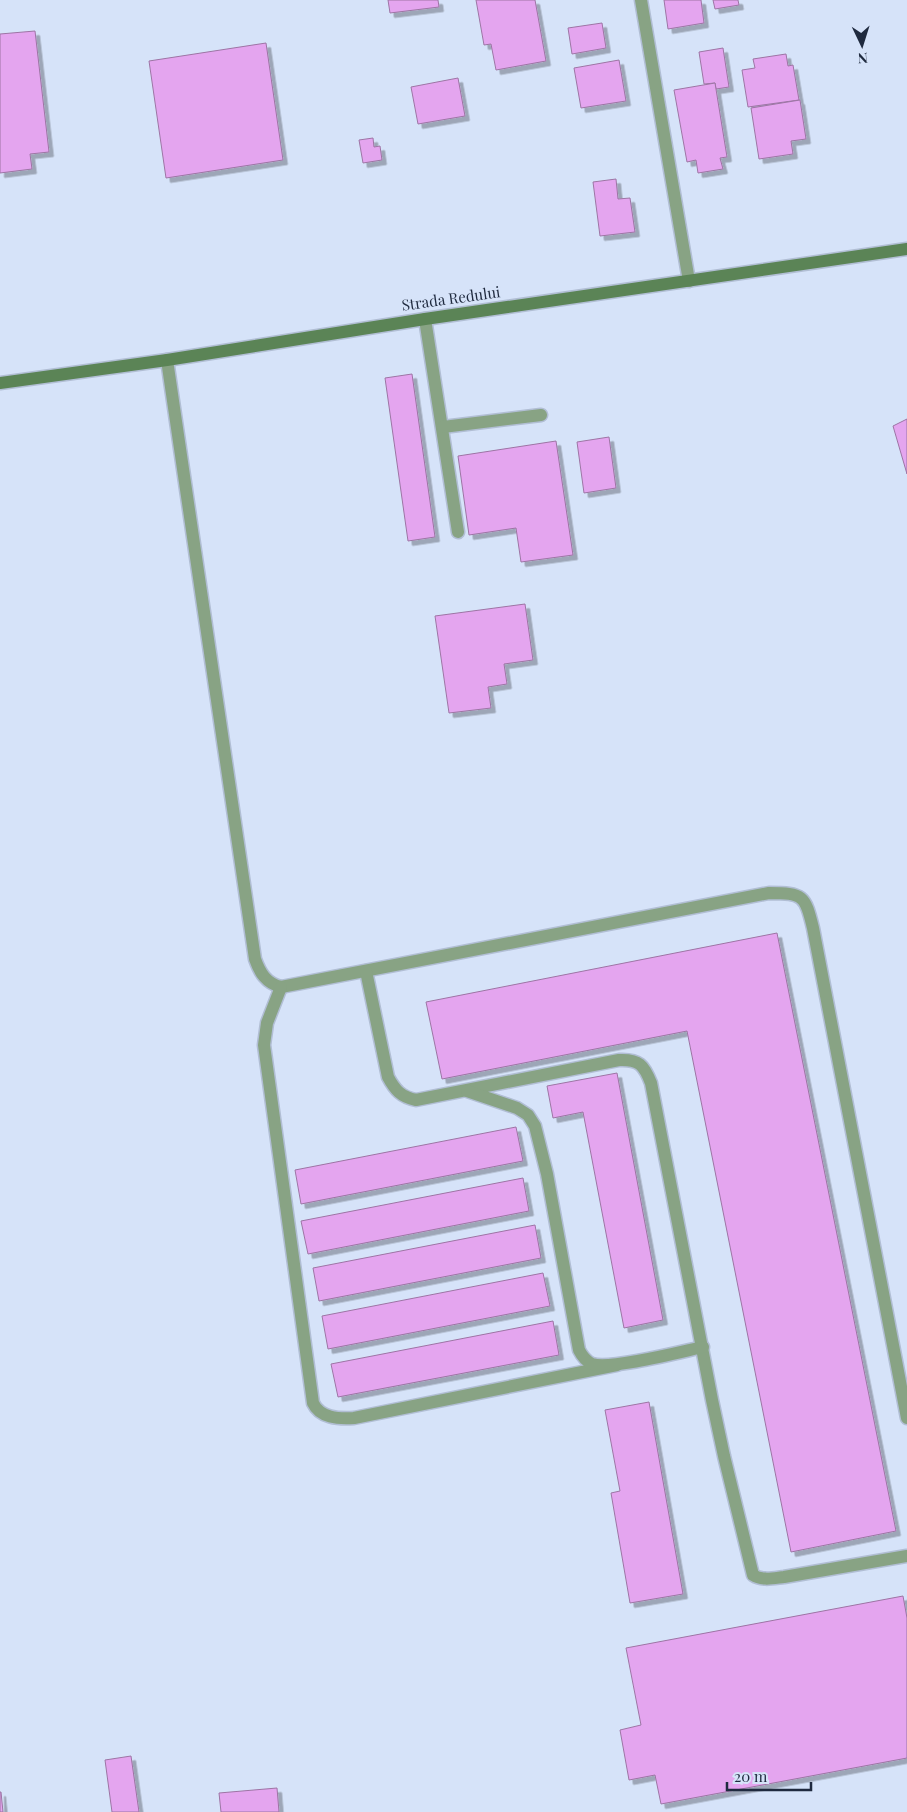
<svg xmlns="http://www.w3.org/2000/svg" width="907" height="1812" font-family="'Playfair Display',serif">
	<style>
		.building { fill: #e4a5ef; stroke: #9d75a4; filter: url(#shadow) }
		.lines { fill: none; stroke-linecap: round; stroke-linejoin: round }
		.service-casing { stroke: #b1bed4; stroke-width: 15 }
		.minor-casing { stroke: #b1bed4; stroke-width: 15 }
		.secondary-casing { stroke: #b1bed4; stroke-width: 15 }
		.service { stroke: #88a384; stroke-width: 12 }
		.minor { stroke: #88a384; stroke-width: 12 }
		.secondary { stroke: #5b8456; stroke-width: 12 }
		.labels { text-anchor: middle; stroke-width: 5; stroke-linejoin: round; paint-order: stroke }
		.street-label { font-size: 15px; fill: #1f2a3f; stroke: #d6e3f9 }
	</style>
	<defs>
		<filter id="shadow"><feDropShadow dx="4.5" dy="4.5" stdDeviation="0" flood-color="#0004"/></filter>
	</defs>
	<rect width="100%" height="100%" fill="#d6e3f9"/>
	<g class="building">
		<path d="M388,0H438L439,7L390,13Z"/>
		<path d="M476,0H535L546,61L496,70L491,44L484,45Z"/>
		<path d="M664,0H701L704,23L668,29Z"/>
		<path d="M713,0H738L739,5L715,9Z"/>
		<path d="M602,23L606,48L572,54L568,28Z"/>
		<path d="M35,31L49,152L30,154L32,169L0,173V34Z"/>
		<path d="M266,43L283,160L166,178L149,61Z"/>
		<path d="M723,48L729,87L716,89L715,83L704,84L699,52Z"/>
		<path d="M786,54L788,66L793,65L799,100L748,107L742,70L755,68L753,59Z"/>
		<path d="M619,60L626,101L581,108L574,68Z"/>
		<path d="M458,78L465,116L418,124L411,87Z"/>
		<path d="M715,83L727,157L720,158L723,169L698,173L696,160L687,162L674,90Z"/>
		<path d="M800,100L806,139L791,141L793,154L759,159L751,108Z"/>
		<path d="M373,138L374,147L380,146L382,160L363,163L359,140Z"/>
		<path d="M616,179L618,199L630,198L635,232L600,236L593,182Z"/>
		<path d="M412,374L435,537L408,541L385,378Z"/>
		<path d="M907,419V474L893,426Z"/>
		<path d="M609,437L616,488L584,493L577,442Z"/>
		<path d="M556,441L573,555L521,562L516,528L469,535L458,456Z"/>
		<path d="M525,604L533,660L504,664L507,684L488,687L491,708L449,713L435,616Z"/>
		<path d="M777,933L896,1531L791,1552L687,1031L442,1079L426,1002Z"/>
		<path d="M617,1073L663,1320L624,1328L583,1112L553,1118L547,1086Z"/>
		<path d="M516,1127L523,1161L301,1204L295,1170Z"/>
		<path d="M523,1178L529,1211L308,1254L301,1221Z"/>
		<path d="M535,1225L541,1258L319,1301L313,1268Z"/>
		<path d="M543,1273L550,1306L328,1349L322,1316Z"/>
		<path d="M553,1321L559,1355L338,1397L331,1364Z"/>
		<path d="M649,1402L683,1594L630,1603L611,1493L620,1491L605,1410Z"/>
		<path d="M903,1596L907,1618V1758L661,1804L655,1775L629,1780L620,1730L641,1725L626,1648Z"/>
		<path d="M131,1756L139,1812H112L105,1760Z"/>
		<path d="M277,1788L279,1812H221L219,1793Z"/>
		<path d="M0,1792H1L3,1812H0Z"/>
	</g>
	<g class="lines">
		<defs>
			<g id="service">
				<path d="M425,319L458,532"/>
				<path d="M167,360L255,959C260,973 266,983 281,987L769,893C803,893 805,895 813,928L907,1418"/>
				<path d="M443,427L541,415"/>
				<path d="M366,971L388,1077C395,1090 401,1097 416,1100L619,1060C639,1059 644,1065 651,1083L712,1400L724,1456L753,1575C762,1581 774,1578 784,1577L907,1556"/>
				<path d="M281,987L267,1023L264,1045L313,1403C320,1418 338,1419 354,1418L617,1365"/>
				<path d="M467,1091L517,1108L528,1115L535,1126L547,1174L579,1350C582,1356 586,1361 592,1364C611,1370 680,1352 703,1347"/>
			</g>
			<path id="minor" d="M641,0L689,281"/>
			<path id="secondary" d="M0,383L167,360L425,319L907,249"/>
		</defs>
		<use href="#service" class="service-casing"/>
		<use href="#minor" class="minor-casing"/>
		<use href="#secondary" class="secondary-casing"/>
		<use href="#service" class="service"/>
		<use href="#minor" class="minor"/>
		<use href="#secondary" class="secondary"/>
	</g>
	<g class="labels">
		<g class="street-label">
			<text transform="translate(451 299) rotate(-8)" y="5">Strada Redului</text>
		</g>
	</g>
	<g transform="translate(862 45) rotate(176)" stroke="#d6e3f9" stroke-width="4" paint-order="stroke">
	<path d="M0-4L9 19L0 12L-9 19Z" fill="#1f2a3f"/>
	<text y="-8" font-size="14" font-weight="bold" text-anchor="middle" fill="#1f2a3f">N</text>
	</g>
	<path d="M727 1782v8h84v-8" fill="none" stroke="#1f2a3f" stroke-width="2.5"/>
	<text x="734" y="1782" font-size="15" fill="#1f2a3f" stroke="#d6e3f9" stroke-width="4" paint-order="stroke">20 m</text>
</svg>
